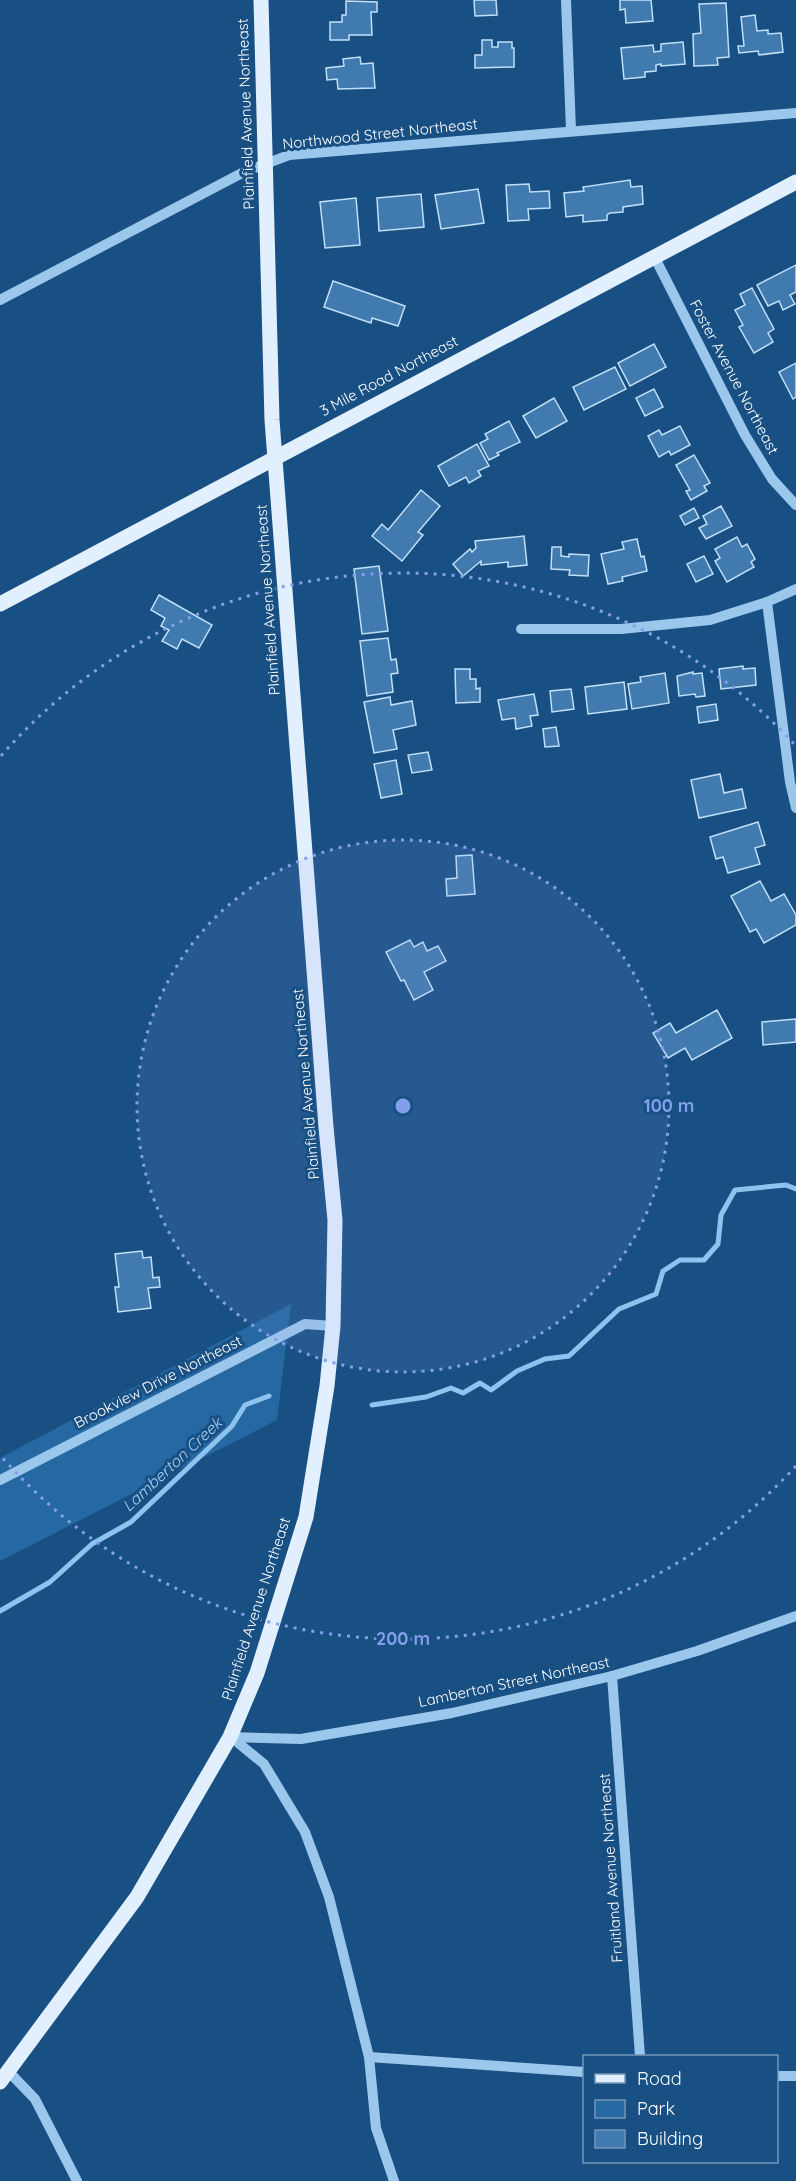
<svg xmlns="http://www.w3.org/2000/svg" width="796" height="2181" font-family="Quicksand,sans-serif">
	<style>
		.green { fill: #2668a1 }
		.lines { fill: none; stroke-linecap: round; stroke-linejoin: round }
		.stream { stroke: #8fc3ef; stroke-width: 5 }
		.building { fill: #407aae; stroke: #c1dff9; stroke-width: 1.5 }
		.minor { stroke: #9cc7ec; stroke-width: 10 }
		.major { stroke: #e2efff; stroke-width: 15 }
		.ring { fill: none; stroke: #839eea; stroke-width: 3; stroke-dasharray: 3 6 }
		.labels { text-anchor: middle; stroke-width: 6; stroke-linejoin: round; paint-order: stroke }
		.street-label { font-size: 15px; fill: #fff; stroke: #185084 }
		.water-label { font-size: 16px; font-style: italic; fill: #a8d1f4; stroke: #185084 }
		.centre { fill: #839eea; stroke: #185084; stroke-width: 3 }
		.ring-label { font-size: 18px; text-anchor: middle; font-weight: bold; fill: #839eea; stroke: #185084; stroke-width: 6; stroke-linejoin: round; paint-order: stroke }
	</style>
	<rect width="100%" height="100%" fill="#185084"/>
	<path class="green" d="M291,1304L277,1420L0,1561V1458Z"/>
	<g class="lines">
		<g class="stream">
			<path d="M372,1405L426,1397L451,1388L463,1393L480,1383L491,1390L517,1371L545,1359L569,1356L619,1309L656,1294L663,1271L680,1260H704L718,1244L721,1215L735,1190L786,1185L796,1189"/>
			<path d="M0,1611L50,1582L92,1544L131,1522L232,1426L245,1405L269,1396"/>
		</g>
	</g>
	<g class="building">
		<path d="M474,0H496L497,15L475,16Z"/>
		<path d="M620,0H651L653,21L626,23L625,9L620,10Z"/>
		<path d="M346,1L377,2V12H371L372,35H349V40H330V22H342V15H346Z"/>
		<path d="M726,3L729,57L717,58L718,65L694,66L693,34L701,33L699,4Z"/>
		<path d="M755,15L757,31L768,30V34L781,33L783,52L759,55L758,51L739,53L738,46H744L741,17Z"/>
		<path d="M482,40H492V47H498V42H512V48H514V67L475,68V55H482Z"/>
		<path d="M683,42L685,64L661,66V64L656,65V71L645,72V77L624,79L621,48L653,45L654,52L661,51V44Z"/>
		<path d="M360,57L361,64L373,63L375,88L338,89L337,79L327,80L326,68L344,66L343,59Z"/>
		<path d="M630,180L631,187L642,186L643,204L623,207V212L610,213L607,215V220L583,222V215L566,217L564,193L584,191L583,187Z"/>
		<path d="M529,184L530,192L549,191L550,208L528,209L529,220L508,221L506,185Z"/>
		<path d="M478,189L484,223L441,229L435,195Z"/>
		<path d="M421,194L424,227L379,231L377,198Z"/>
		<path d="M356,198L360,245L325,248L320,202Z"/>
		<path d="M796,265V292L790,295L795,304L783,310L779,301L768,306L757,285Z"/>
		<path d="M333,281L405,306L398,326L372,318L371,323L324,307Z"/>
		<path d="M752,288L774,329L768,333L773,342L754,353L739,327L743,325L735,310L745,305L740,294Z"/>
		<path d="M654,344L666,367L630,386L618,363Z"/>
		<path d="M796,363V397L793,399L779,372Z"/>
		<path d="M615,367L626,389L584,410L573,387Z"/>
		<path d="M654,389L663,407L645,416L636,398Z"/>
		<path d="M554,398L567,421L536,438L523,416Z"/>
		<path d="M509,421L520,442L497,453L499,455L489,460L480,443L488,439L485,434Z"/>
		<path d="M680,426L690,445L671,455L669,451L659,457L648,436L659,430L662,435Z"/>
		<path d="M477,444L489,466L478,471L481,476L469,483L466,477L449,486L438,466Z"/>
		<path d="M694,455L710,483L704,486L707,491L691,500L686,491L690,490L676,465Z"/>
		<path d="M421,490L440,506L418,532L423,535L402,561L372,536L382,524L388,530Z"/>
		<path d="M721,506L732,526L706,539L699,528L707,524L703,516Z"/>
		<path d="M694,508L699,518L685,525L680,516Z"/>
		<path d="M524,536L527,565L508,567V562L481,565V561L463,576L453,564L470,549L472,552L476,548L475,541Z"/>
		<path d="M737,537L742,547L747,544L755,559L751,562L754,567L727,582L715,561L720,558L715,549Z"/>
		<path d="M637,539L641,557L644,556L647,571L622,577L623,581L608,584L601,554L624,549L622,542Z"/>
		<path d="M552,547H561V556L569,557V554L589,555L588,576L569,575L570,570L551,569Z"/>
		<path d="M704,556L713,574L696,582L687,564Z"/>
		<path d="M379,566L388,631L362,634L354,569Z"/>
		<path d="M159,595L212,625L199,648L182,639L177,649L162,641L169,630L161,626L165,618L151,610Z"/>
		<path d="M388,638L391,660L396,659L398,673L391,674L393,692L367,696L360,641Z"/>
		<path d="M743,666V669L755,668L756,685L721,689L719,669Z"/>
		<path d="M455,669H470V679H476V689L480,688V702L456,703Z"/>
		<path d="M693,672V674L702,673L705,696L696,697L695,694L679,696L677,676Z"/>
		<path d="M665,673L669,703L632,709L628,684L641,682L640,677Z"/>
		<path d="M624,682L627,709L588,714L585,687Z"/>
		<path d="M571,689L574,709L552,712L550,691Z"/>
		<path d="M534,694L538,715L530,716L532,726L516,729L515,718L502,720L498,700Z"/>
		<path d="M390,697L391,705L412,701L416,725L393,730L397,749L374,753L364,702Z"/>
		<path d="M716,704L718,720L699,723L697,707Z"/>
		<path d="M556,727L559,746L545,747L543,729Z"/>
		<path d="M428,752L432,770L412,773L408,755Z"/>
		<path d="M396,760L402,794L381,798L374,764Z"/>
		<path d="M720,774L724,793L742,789L746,808L699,818L691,780Z"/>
		<path d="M758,822L765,845L755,848L760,864L728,873L723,857L716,859L710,837Z"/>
		<path d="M472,855L475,894L447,896L446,879L457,878L456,856Z"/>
		<path d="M760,881L771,901L784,894L796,915V925L764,943L756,929L750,932L731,896Z"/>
		<path d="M410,940L414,947L423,942L427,951L438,946L446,961L424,972L433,990L414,1000L404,980L401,981L386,952Z"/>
		<path d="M717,1010L732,1038L692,1060L685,1048L668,1058L653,1033L670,1023L676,1033Z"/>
		<path d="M796,1019V1042L763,1045L762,1022Z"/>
		<path d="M142,1251L143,1258L151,1257L153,1278L159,1277L160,1287L148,1288L151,1308L118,1312L115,1287H119L115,1254Z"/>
	</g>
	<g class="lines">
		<g class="minor">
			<path d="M566,0L571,130"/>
			<path d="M654,256L745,435L772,479L796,505"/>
			<path d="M0,300L242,173L289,155L796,113"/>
			<path d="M767,602L790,782L796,808"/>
			<path d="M521,629H621L710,620L767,602L796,589"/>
			<path d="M0,1480L305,1324L333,1326"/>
			<path d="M612,1676L640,2056"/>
			<path d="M230,1737L301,1739L452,1713L612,1676L697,1651L796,1616"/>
			<path d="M231,1737L264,1764L305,1832L329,1897L369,2057L376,2128L394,2181"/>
			<path d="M369,2057L584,2072"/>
			<path d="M9,2072L35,2099L77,2181"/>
			<path d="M776,2076H796"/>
		</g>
		<g class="major">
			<path d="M0,604L796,182"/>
			<path d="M0,2082L137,1897L230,1737L257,1673L306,1517L327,1386L333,1326L335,1220L326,1127L272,420L261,0"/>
		</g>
	</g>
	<circle cx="403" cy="1106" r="266" fill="#839eea" fill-opacity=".12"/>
	<g class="ring">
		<circle cx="403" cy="1106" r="266"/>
		<path d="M796 1466A533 533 0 0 1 1 1456M1 756A533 533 0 0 1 796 746"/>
	</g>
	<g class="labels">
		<g class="street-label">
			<text transform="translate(246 114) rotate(-92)" y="5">Plainfield Avenue Northeast</text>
			<text transform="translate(380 134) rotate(-6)" y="5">Northwood Street Northeast</text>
			<text transform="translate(389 376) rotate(-28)" y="5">3 Mile Road Northeast</text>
			<text transform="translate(734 377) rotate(62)" y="5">Foster Avenue Northeast</text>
			<text transform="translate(268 600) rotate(-94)" y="5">Plainfield Avenue Northeast</text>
			<text transform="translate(306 1084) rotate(-95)" y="5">Plainfield Avenue Northeast</text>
			<text transform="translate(158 1382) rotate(-27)" y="5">Brookview Drive Northeast</text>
			<text transform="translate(256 1609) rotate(-72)" y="5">Plainfield Avenue Northeast</text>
			<text transform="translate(514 1682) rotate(-12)" y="5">Lamberton Street Northeast</text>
			<text transform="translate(611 1868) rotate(-94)" y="5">Fruitland Avenue Northeast</text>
		</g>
		<g class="water-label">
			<text transform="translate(172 1464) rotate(-43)" y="6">Lamberton Creek</text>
		</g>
	</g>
	<circle cx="403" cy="1106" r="9" class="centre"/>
	<g class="ring-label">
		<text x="669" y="1112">100 m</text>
		<text x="403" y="1645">200 m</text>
	</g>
	<rect x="583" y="2055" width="195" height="108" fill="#185084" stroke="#7496b5" stroke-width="1.5"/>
	<rect x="595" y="2074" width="30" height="9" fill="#e2efff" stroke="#7496b5" stroke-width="1.5"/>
	<text x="637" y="2085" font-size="18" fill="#ffffff">Road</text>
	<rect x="595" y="2100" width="30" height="18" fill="#2668a1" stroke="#7496b5" stroke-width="1.5"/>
	<text x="637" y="2115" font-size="18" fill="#ffffff">Park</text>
	<rect x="595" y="2130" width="30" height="18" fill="#407aae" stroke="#7496b5" stroke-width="1.5"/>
	<text x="637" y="2145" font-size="18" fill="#ffffff">Building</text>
</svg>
